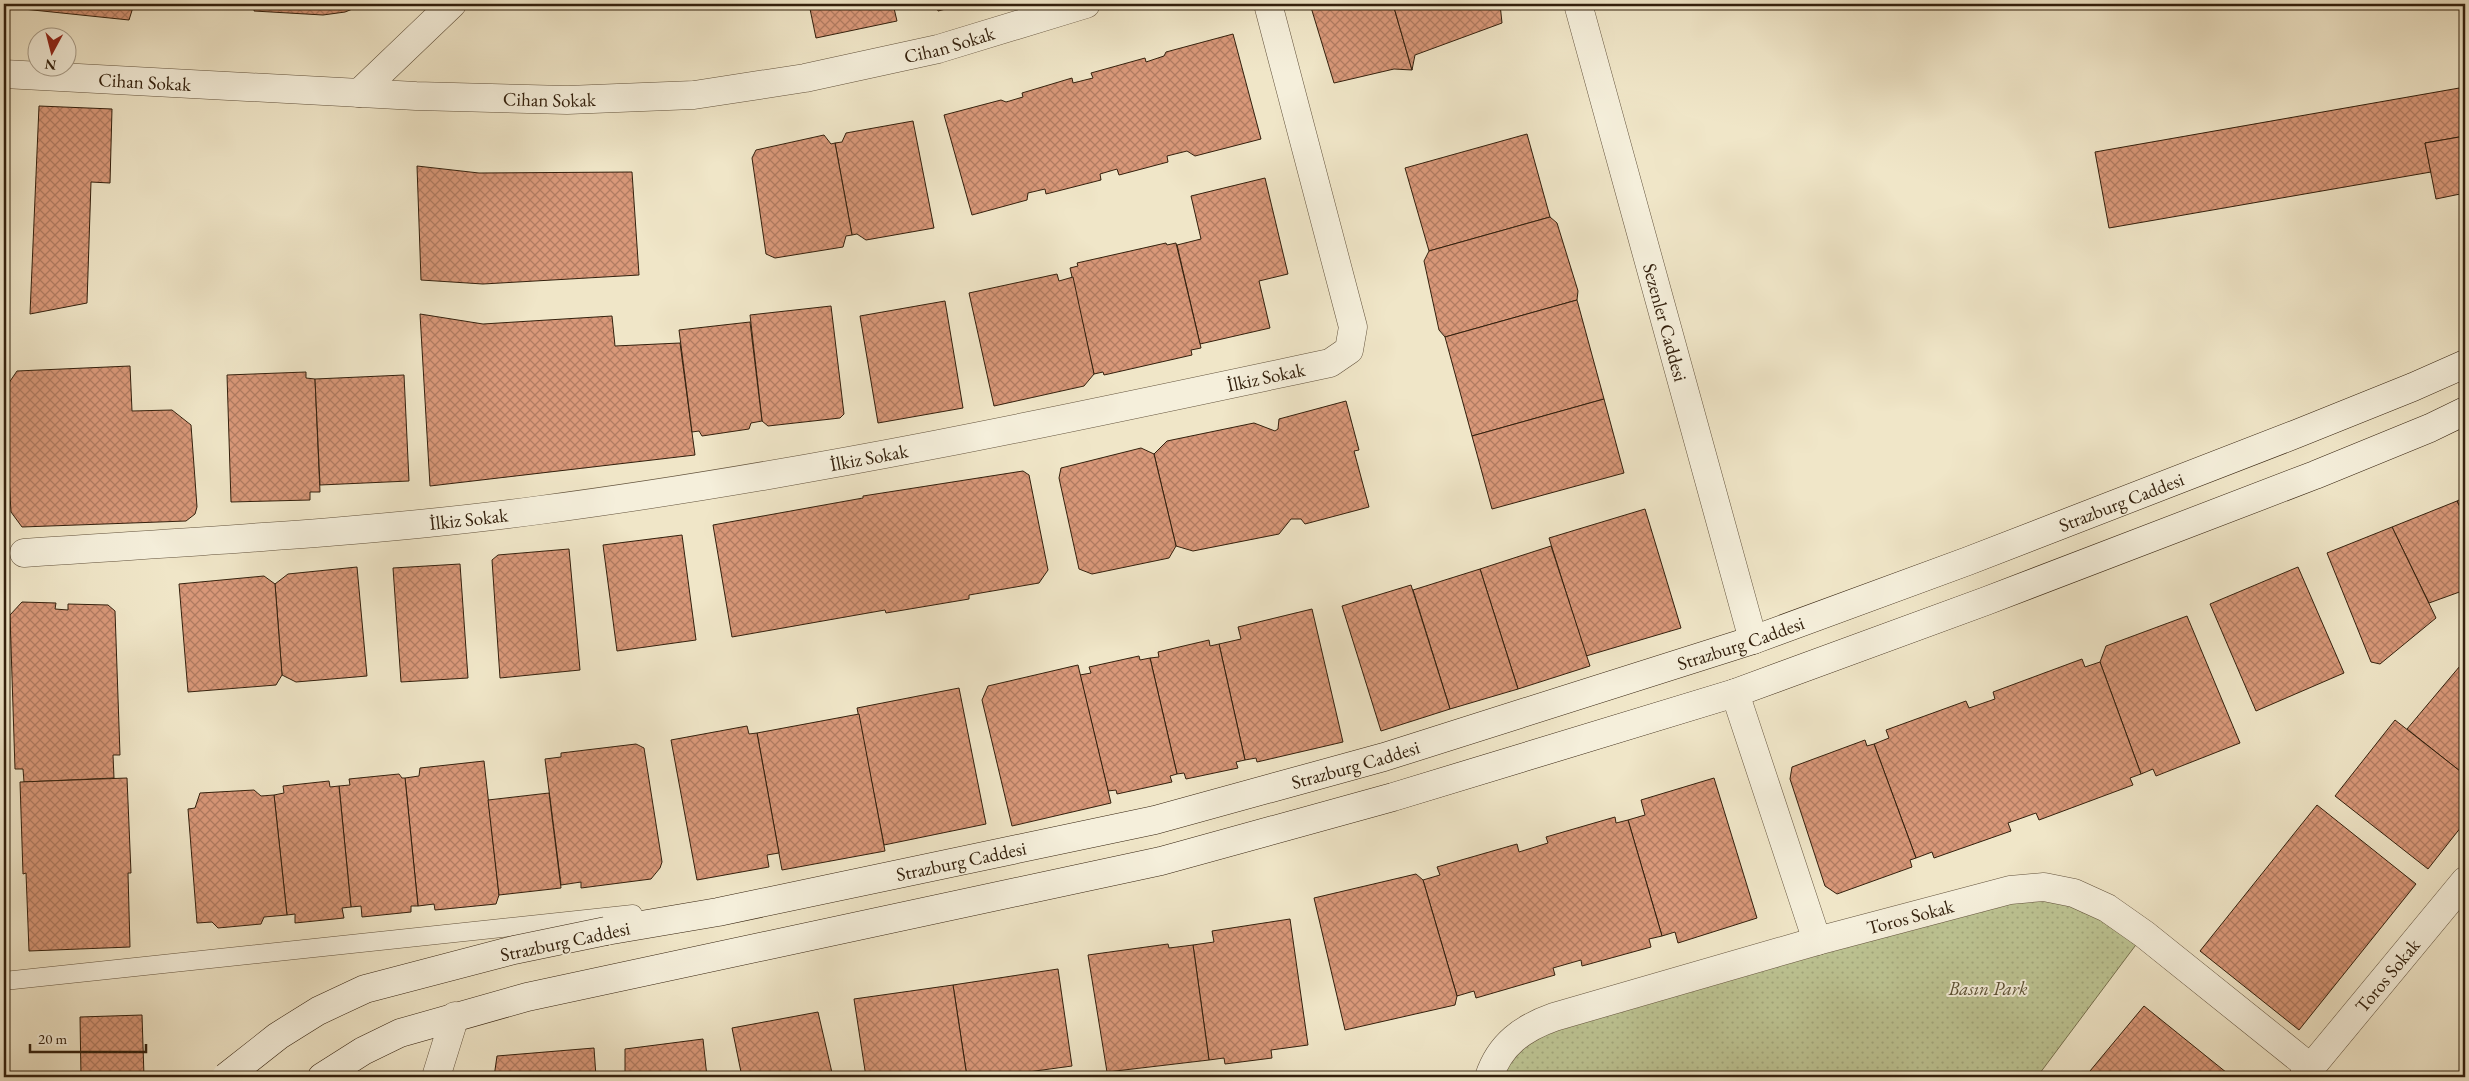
<svg xmlns="http://www.w3.org/2000/svg" width="2469" height="1081" font-family="'EB Garamond',serif">
	<style>
		.park { fill: url(#park-dots); stroke: #787250 }
		.building { fill: url(#building-cross-hatch); stroke: #33200d }
		.lines { fill: none; stroke-linecap: round; stroke-linejoin: round }
		.service-casing { stroke: #62523c; stroke-width: 19 }
		.minor-casing { stroke: #62523c; stroke-width: 29 }
		.tertiary-casing { stroke: #62523c; stroke-width: 29 }
		.secondary-casing { stroke: #33200d; stroke-width: 29 }
		.service { stroke: #f5efdb; stroke-width: 18 }
		.minor { stroke: #f5efdb; stroke-width: 28 }
		.tertiary { stroke: #f5efdb; stroke-width: 28 }
		.secondary { stroke: #f5efdb; stroke-width: 28 }
		.secondary-bridge-casing { stroke: #33200d; stroke-width: 29; stroke-linecap: butt }
		.secondary-bridge { stroke: #f5efdb; stroke-width: 28 }
		.labels { text-anchor: middle; stroke-width: 4; stroke-linejoin: round; paint-order: stroke }
		.street-label { font-size: 19px; fill: #33200d; stroke: #f5efdb }
		.park-label { font-size: 19px; font-style: italic; fill: #5c5135; stroke: #f5efdb }
	</style>
	<defs>
		<pattern id="park-dots" width="8" height="8" patternUnits="userSpaceOnUse" patternTransform="scale(1.25)"><rect width="8" height="8" fill="#bdc493"/><path d="M2 2h.1M6 6h.1" fill="none" stroke="#a3a87e" stroke-width="1.8" stroke-linecap="round"/></pattern>
		<pattern id="building-cross-hatch" width="8" height="8" patternUnits="userSpaceOnUse" patternTransform="scale(1.25)"><rect width="8" height="8" fill="#d99879"/><path d="M0 0l8 8M0 8l8-8" fill="none" stroke="#b17c62"/></pattern>
	</defs>
	<rect width="100%" height="100%" fill="#f0e6c8"/>
	<filter id="stains"><feTurbulence type="fractalNoise" baseFrequency=".004" numOctaves="4"/><feColorMatrix values="0 0 0 0 .2 0 0 0 0 .09 0 0 0 0 .02 0 0 0 .5 -.17"/></filter>
	<radialGradient id="worn" r=".72"><stop offset=".6" stop-color="#630" stop-opacity="0"/><stop offset="1" stop-color="#630" stop-opacity=".3"/></radialGradient>
	<path class="park" d="M2044,887L2144,934L2037,1077H1489L1514,1037Z"/>
	<g class="building">
		<path d="M4,4H134L129,20L4,7Z"/>
		<path d="M255,4H365L345,12L323,15L254,11Z"/>
		<path d="M809,4H893L897,21L816,38Z"/>
		<path d="M936,4H965L938,11Z"/>
		<path d="M1310,4H1393L1412,70L1394,69L1334,83Z"/>
		<path d="M1393,4H1500L1502,23L1415,55L1412,70Z"/>
		<path d="M1233,34L1261,139L1195,156L1187,151L1167,156L1168,162L1119,175L1117,169L1100,174L1101,180L1046,194L1045,189L1028,193L1027,200L972,215L944,115L1001,100L1006,102L1023,97L1022,93L1072,78L1073,83L1093,78L1091,73L1145,58L1146,62L1164,56L1166,52Z"/>
		<path d="M2465,87V136L2425,143L2431,172L2109,228L2095,152Z"/>
		<path d="M39,106L112,109L110,183L91,182L87,303L30,314Z"/>
		<path d="M913,121L934,228L866,240L857,234L852,235L835,143L842,142L846,133Z"/>
		<path d="M1527,134L1550,217L1429,251L1405,168Z"/>
		<path d="M824,135L831,144L835,143L852,235L846,236L843,247L775,258L766,254L752,158L756,150Z"/>
		<path d="M2465,136V193L2436,199L2425,143Z"/>
		<path d="M417,166L479,173L632,172L639,275L483,284L421,280Z"/>
		<path d="M1265,178L1288,274L1259,281L1270,328L1200,344L1177,245L1201,239L1191,196Z"/>
		<path d="M1550,217L1557,223L1578,291L1577,300L1445,337L1439,330L1424,261L1429,251Z"/>
		<path d="M1166,243L1167,245L1176,243L1201,348L1191,350L1192,355L1104,375L1103,372L1094,374L1070,268L1078,266L1077,263Z"/>
		<path d="M1057,274L1059,281L1073,277L1094,374L1084,386L994,406L969,293Z"/>
		<path d="M1577,300L1604,399L1472,436L1445,337Z"/>
		<path d="M945,301L963,408L878,423L860,316Z"/>
		<path d="M831,306L844,414L840,418L768,426L762,421L750,315Z"/>
		<path d="M420,314L483,324L612,316L615,346L680,343L695,455L430,486Z"/>
		<path d="M750,322L762,421L751,423L749,429L702,436L699,431L692,432L679,330Z"/>
		<path d="M130,366L132,411L172,410L191,425L197,507L195,514L186,521L22,527L11,512L4,390L17,371Z"/>
		<path d="M306,372V378L315,379L320,492H310V500L231,502L227,375Z"/>
		<path d="M404,375L409,481L320,485L315,379Z"/>
		<path d="M1604,399L1624,473L1492,509L1472,436Z"/>
		<path d="M1346,401L1359,450L1354,451L1369,507L1305,524L1301,519H1291L1279,534L1193,551L1176,546L1154,454L1167,441L1254,423L1275,431L1278,429L1279,419Z"/>
		<path d="M1141,448L1154,454L1176,546L1169,558L1092,574L1079,569L1059,478L1061,468Z"/>
		<path d="M1023,471L1029,475L1048,570L1039,583L969,595V599L886,613L885,610L732,637L713,525L863,498V496Z"/>
		<path d="M2465,497V518L2457,501Z"/>
		<path d="M2457,501L2465,518V590L2429,603L2392,527Z"/>
		<path d="M1645,509L1681,628L1586,656L1549,538Z"/>
		<path d="M2392,527L2436,618L2380,664L2371,662L2327,553Z"/>
		<path d="M682,535L696,640L617,651L603,545Z"/>
		<path d="M1551,546L1590,666L1518,689L1480,569Z"/>
		<path d="M569,549L580,670L500,678L492,560L498,555Z"/>
		<path d="M460,564L468,678L401,682L393,568Z"/>
		<path d="M357,567L367,676L296,682L282,675L275,584L288,574Z"/>
		<path d="M2298,567L2344,673L2256,711L2210,604Z"/>
		<path d="M1480,569L1518,689L1450,709L1413,590Z"/>
		<path d="M264,576L275,584L282,675L276,685L188,692L179,584Z"/>
		<path d="M1411,585L1450,709L1381,731L1342,606Z"/>
		<path d="M22,602L56,603L55,609L68,610V604L108,605L115,611L120,755H113L114,778L24,782L23,769H15L10,615Z"/>
		<path d="M1312,609L1343,742L1257,762L1256,758L1245,760L1219,644L1241,639L1238,627Z"/>
		<path d="M2187,616L2240,743L2156,776L2153,769L2141,774L2100,662L2106,646Z"/>
		<path d="M1209,640L1210,646L1219,644L1245,760L1236,762L1238,768L1186,779L1184,773L1177,774L1150,658L1159,657L1158,652Z"/>
		<path d="M1139,656L1140,660L1150,658L1177,774L1170,776L1172,782L1117,794L1116,790L1108,791L1080,675L1091,673L1089,667Z"/>
		<path d="M2082,659L2085,667L2100,662L2141,774L2130,778L2133,785L2039,820L2036,813L2008,823L2011,831L1934,858L1932,852L1916,858L1874,744L1889,738L1886,730L1966,701L1969,708L1995,699L1993,692Z"/>
		<path d="M2465,660V775L2407,729Z"/>
		<path d="M1078,665L1111,803L1012,826L982,700L988,686Z"/>
		<path d="M959,688L986,824L884,845L857,708Z"/>
		<path d="M859,714L885,851L782,870L757,733Z"/>
		<path d="M2395,720L2465,775V822L2428,869L2335,796Z"/>
		<path d="M747,726L749,734L757,733L779,853L767,855L769,867L697,880L671,740Z"/>
		<path d="M1865,740L1867,746L1874,744L1916,858L1910,860L1912,867L1837,894L1825,886L1790,779L1792,767Z"/>
		<path d="M636,744L644,748L662,862L660,868L651,879L581,888V882L561,885L545,759L561,757V753Z"/>
		<path d="M484,761L499,895L496,904L435,910L434,904L418,906L405,778L419,776L420,768Z"/>
		<path d="M399,774L402,778H405L418,906H411V912L362,917L361,906L351,907L339,786L350,785L349,779Z"/>
		<path d="M127,778L131,873H128L130,947L29,951L26,873L23,874L20,782Z"/>
		<path d="M1714,778L1757,918L1678,943L1675,932L1662,936L1628,820L1645,815L1641,800Z"/>
		<path d="M329,781L330,787L339,786L351,907L342,908L344,918L295,923V914L287,915L274,795L284,793L283,786Z"/>
		<path d="M254,790L261,796L274,795L287,915L264,917L261,924L218,928L212,922L197,923L188,809L195,808L200,793Z"/>
		<path d="M549,793L561,888L499,895L488,800Z"/>
		<path d="M2317,805L2416,884L2299,1030L2200,951Z"/>
		<path d="M1615,817L1616,823L1628,820L1662,936L1649,939L1651,947L1582,966L1581,960L1553,968L1555,975L1476,998L1474,991L1457,996L1423,880L1440,875L1437,867L1517,844L1519,852L1548,843L1546,837Z"/>
		<path d="M1416,874L1423,880L1457,996L1455,1005L1345,1030L1314,898Z"/>
		<path d="M1290,919L1308,1045L1271,1050L1272,1058L1225,1064L1224,1058L1209,1060L1193,945L1214,942L1212,931Z"/>
		<path d="M1168,944L1169,948L1193,945L1209,1060L1107,1072L1088,955Z"/>
		<path d="M1058,969L1072,1066L991,1077H967L953,985Z"/>
		<path d="M953,985L967,1077H866L854,999Z"/>
		<path d="M2144,1006L2232,1077H2085Z"/>
		<path d="M818,1012L833,1077H742L732,1028Z"/>
		<path d="M142,1015L144,1077H81L80,1017Z"/>
		<path d="M703,1039L707,1077H625V1049Z"/>
		<path d="M594,1048L596,1077H494L497,1056Z"/>
	</g>
	<g class="lines">
		<defs>
			<path id="service" d="M4,981L633,914"/>
			<g id="minor">
				<path id="s1" d="M4,74L416,96L567,100L694,95L805,78L938,49L1086,4"/>
				<path d="M359,93L452,4"/>
				<path id="s2" d="M24,553C196,541 369,533 540,510C806,475 1068,419 1330,363L1349,350L1353,327L1268,4"/>
				<path d="M1735,693L1817,941"/>
				<path d="M436,1077L455,1016"/>
				<path id="s3" d="M1489,1077C1500,1044 1523,1028 1554,1017L1817,941L2010,890L2044,887L2074,893L2107,908L2144,934L2311,1068"/>
				<path id="s4" d="M2303,1077L2465,881"/>
			</g>
			<g id="tertiary">
				<path id="s5" d="M1578,4L1753,640"/>
			</g>
			<g id="secondary">
				<path id="s6" d="M606,931L718,912L1155,820L1384,757L1753,640L1968,561L2296,434L2413,387L2465,364"/>
				<path d="M322,1077L363,1051L400,1033L527,997L1161,861L1393,797L1735,693L1986,601L2315,475L2430,428L2465,411"/>
			</g>
		</defs>
		<use href="#service" class="service-casing"/>
		<use href="#minor" class="minor-casing"/>
		<use href="#tertiary" class="tertiary-casing"/>
		<use href="#secondary" class="secondary-casing"/>
		<use href="#service" class="service"/>
		<use href="#minor" class="minor"/>
		<use href="#tertiary" class="tertiary"/>
		<use href="#secondary" class="secondary"/>
		<defs>
			<path id="secondary-bridge" d="M226,1077L278,1036L318,1011L365,989L514,950L606,931"/>
		</defs>
		<use href="#secondary-bridge" class="secondary-bridge-casing"/>
		<use href="#secondary-bridge" class="secondary-bridge"/>
	</g>
	<g class="labels">
		<g class="street-label">
			<text dy="7" stroke="none"><textPath href="#s1" startOffset="951">Cihan Sokak</textPath></text>
			<text dy="7" stroke="none"><textPath href="#s1" startOffset="141">Cihan Sokak</textPath></text>
			<text dy="7" stroke="none"><textPath href="#s1" startOffset="546">Cihan Sokak</textPath></text>
			<text dy="7" stroke="none"><textPath href="#s5" startOffset="330">Sezenler Caddesi</textPath></text>
			<text dy="7" stroke="none"><textPath href="#s2" startOffset="1256">İlkiz Sokak</textPath></text>
			<text dy="7" stroke="none"><textPath href="#s2" startOffset="851">İlkiz Sokak</textPath></text>
			<text dy="7" stroke="none"><textPath href="#s6" startOffset="1578">Strazburg Caddesi</textPath></text>
			<text dy="7" stroke="none"><textPath href="#s2" startOffset="446">İlkiz Sokak</textPath></text>
			<text dy="7" stroke="none"><textPath href="#s6" startOffset="1172">Strazburg Caddesi</textPath></text>
			<text dy="7" stroke="none"><textPath href="#s6" startOffset="768">Strazburg Caddesi</textPath></text>
			<text dy="7" stroke="none"><textPath href="#s6" startOffset="362">Strazburg Caddesi</textPath></text>
			<text dy="7" stroke="none"><textPath href="#s3" startOffset="462">Toros Sokak</textPath></text>
			<text transform="translate(565 941) rotate(-12)" y="7">Strazburg Caddesi</text>
			<text dy="7" stroke="none"><textPath href="#s4" startOffset="132">Toros Sokak</textPath></text>
		</g>
		<g class="park-label">
			<text x="1988" y="995">Basın Park</text>
		</g>
	</g>
	<rect width="2469" height="1081" fill="none" stroke="#f0e6c8" stroke-width="20"/>
	<rect x="5" y="5" width="2459" height="1071" fill="none" stroke="#33200d" stroke-width="2.5"/>
	<rect x="10" y="10" width="2449" height="1061" fill="none" stroke="#33200d"/>
	<g transform="translate(52 52) rotate(187)"><circle r="24" fill="#f5efdb" stroke="#a79c89"/>
	<path d="M0-4L9 19L0 12L-9 19Z" fill="#8f2418"/>
	<text y="-8" font-size="14" font-weight="bold" text-anchor="middle" fill="#33200d">N</text>
	</g>
	<path d="M30 1044v8h116v-8" fill="none" stroke="#33200d" stroke-width="2.5"/>
	<text x="38" y="1044" font-size="15" fill="#33200d" stroke="#f5efdb" stroke-width="4" paint-order="stroke">20 m</text>
	<rect width="100%" height="100%" filter="url(#stains)"/>
	<rect width="100%" height="100%" fill="url(#worn)"/>
</svg>
